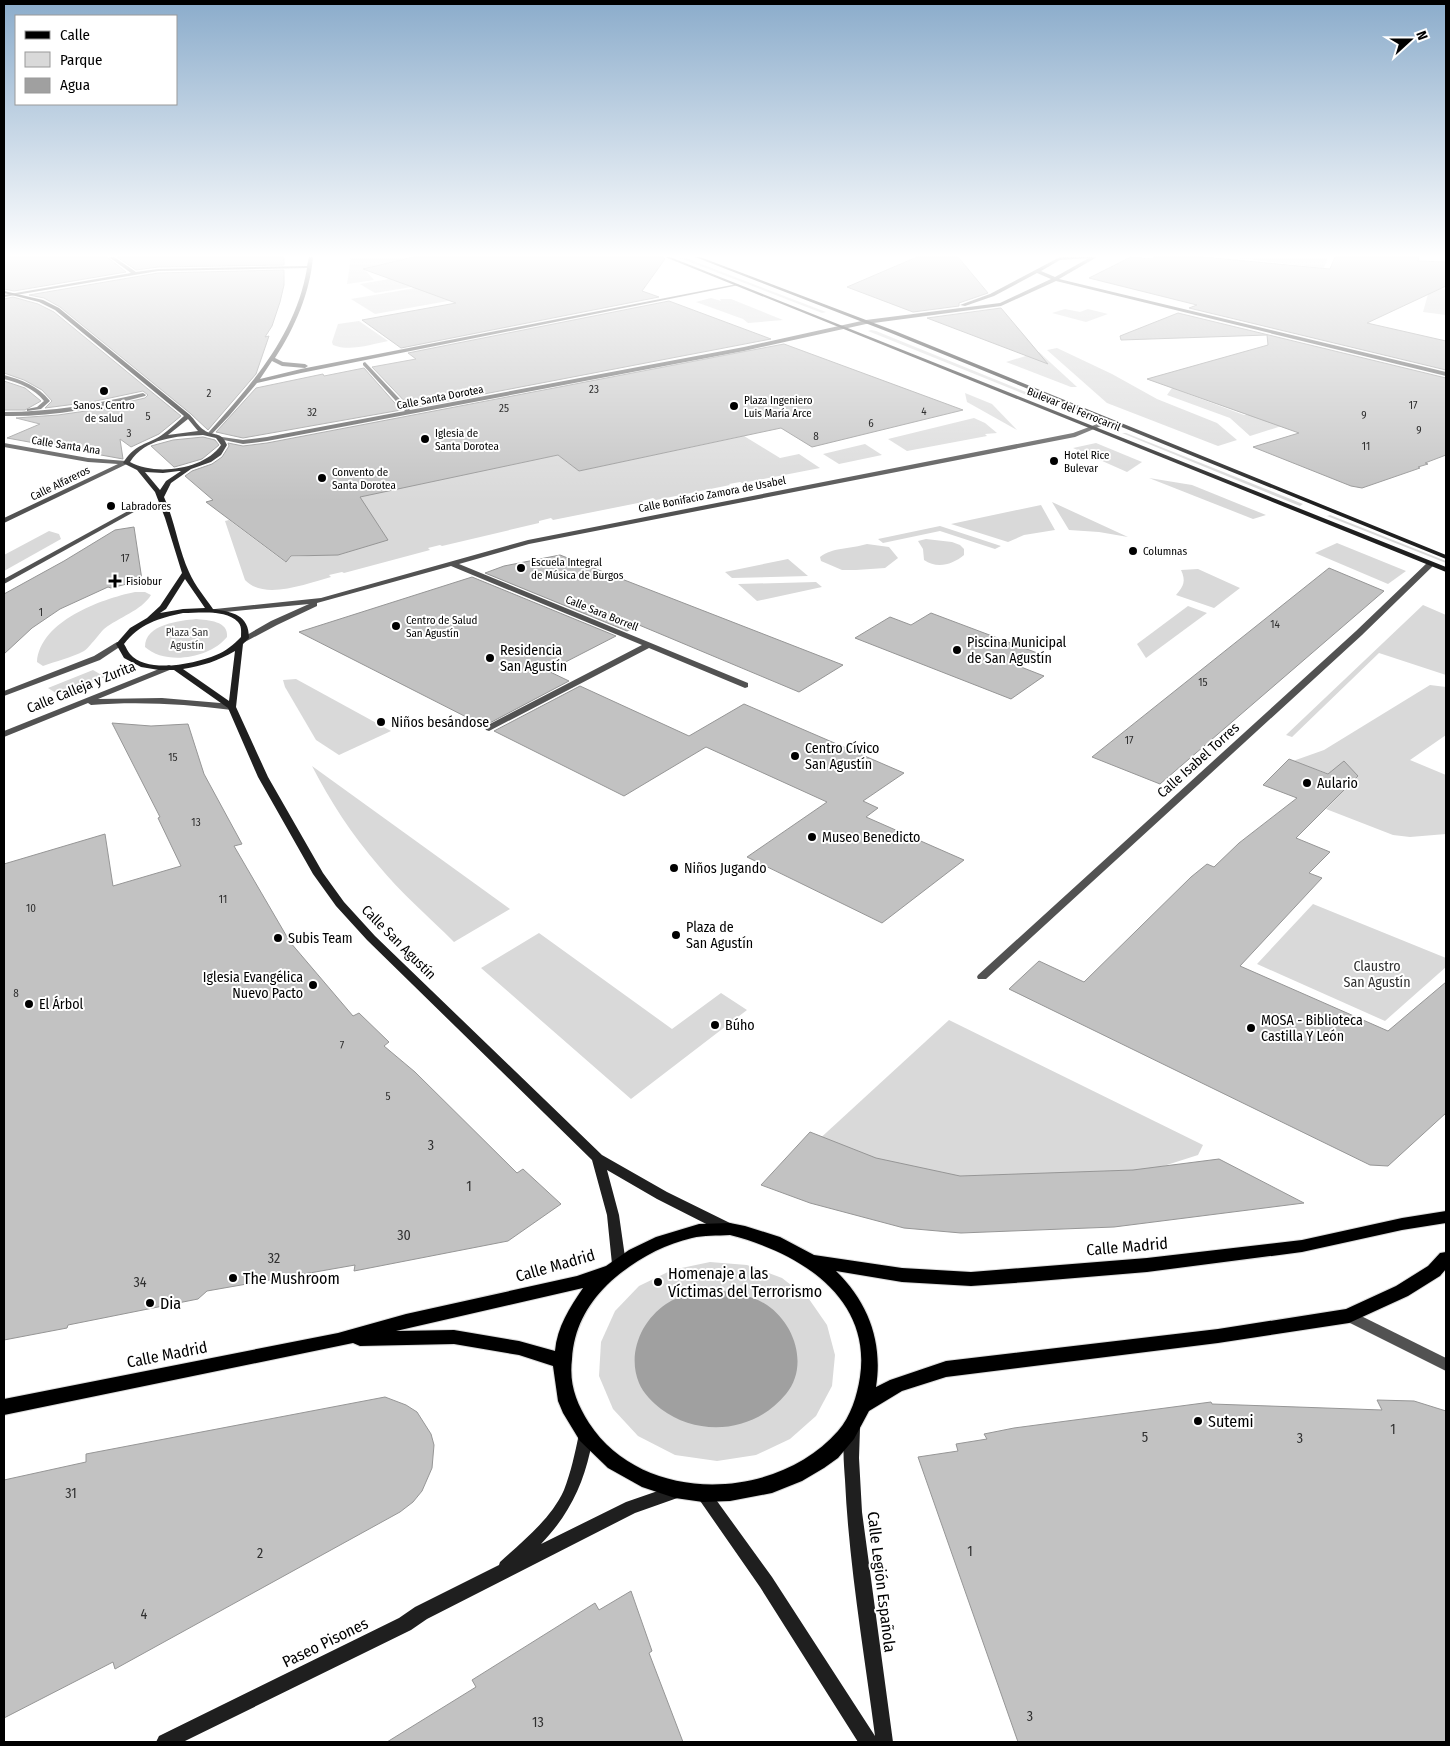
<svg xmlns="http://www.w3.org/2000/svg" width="1450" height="1746" font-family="'Fira Sans Condensed',sans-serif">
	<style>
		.green { fill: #d9d9d9 }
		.water { fill: #a0a0a0 }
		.building { fill: #c2c2c2; stroke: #969696 }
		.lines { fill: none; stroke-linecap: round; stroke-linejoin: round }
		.primary-casing { stroke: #dbdbdb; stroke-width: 2 }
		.street { fill: #525252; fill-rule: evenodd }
		.secondary { fill: #1f1f1f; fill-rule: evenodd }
		.primary { fill: #000; fill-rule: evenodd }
		.poi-dot { fill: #000; stroke: #fff; stroke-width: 2 }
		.labels { text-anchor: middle; stroke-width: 4; stroke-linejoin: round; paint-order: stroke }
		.number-label { font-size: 11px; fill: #303030 }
		.far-street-label { font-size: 11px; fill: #000; stroke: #fff }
		.far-poi-label { font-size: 11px; fill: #000; stroke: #fff; text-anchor: start }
		.far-park-label { font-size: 11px; fill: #303030; stroke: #fff }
		.poi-label { font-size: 14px; fill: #000; stroke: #fff; text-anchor: start }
		.street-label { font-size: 14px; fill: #000; stroke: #fff }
		.park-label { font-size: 14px; fill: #303030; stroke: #fff }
		.near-number-label { font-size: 14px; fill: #303030 }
		.near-street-label { font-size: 16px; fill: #000; stroke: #fff }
		.near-poi-label { font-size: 16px; fill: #000; stroke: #fff; text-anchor: start }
	</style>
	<rect width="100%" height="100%" fill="#fff"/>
	<g class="green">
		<path d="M351,257H414L364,269L374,280L347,284Z"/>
		<path d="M677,257H683L826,312L822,313Z"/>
		<path d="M1238,257H1328L1324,268L1237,258Z"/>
		<path d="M431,272L448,281L375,293L360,284Z"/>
		<path d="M462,280L487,294L375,314L351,299Z"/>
		<path d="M1430,287L1446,289V315L1423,312Z"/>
		<path d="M711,298L721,301L720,299H731L783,320L748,323L743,319L696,302Z"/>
		<path d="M1065,309L1080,312L1088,309L1108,314L1086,322L1052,313Z"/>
		<path d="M359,321L388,341C372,344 350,352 333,345L332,342L338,324Z"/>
		<path d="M871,330L876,331L1043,399L1039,400L868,331Z"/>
		<path d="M1057,348L1112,374L1157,399L1217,423L1237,440L1218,446L1107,403L1047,350Z"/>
		<path d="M1039,352L1077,387H1071L1006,362Z"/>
		<path d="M1172,388L1244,415L1264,414L1288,424L1250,436L1230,418L1167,395Z"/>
		<path d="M965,393L992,404L1017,430L967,402Z"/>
		<path d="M974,418L985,423L997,433L985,434L987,436L907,451L888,439Z"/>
		<path d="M1122,433H1126L1303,504L1300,506Z"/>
		<path d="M744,436L780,458L799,454L820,468L742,483L740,482L729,484L730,485L656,500L653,498L642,501L643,502L553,520L551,518L539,521V523L442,546L440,545L428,548L430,550L344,573L342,572L329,575L331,577C308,583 264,601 245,580L225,521L229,520L285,562L291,557L341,554L370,545L340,500L533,460L553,451L579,471Z"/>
		<path d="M1096,443L1142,462L1127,472L1073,448Z"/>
		<path d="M865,444L882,455L839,464L823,454Z"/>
		<path d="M1149,478L1192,485L1266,515L1253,519Z"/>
		<path d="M1052,502L1128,537L1099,532L1069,530Z"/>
		<path d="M1041,505L1055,530L1024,535L1008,542L951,524Z"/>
		<path d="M1330,515L1446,561V563L1327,516Z"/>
		<path d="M940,526L1001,546L995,549L940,531L883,543L878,539Z"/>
		<path d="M49,531L59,534L61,539L4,571V555Z"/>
		<path d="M926,539L952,542L960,545L964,549V555C952,565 937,569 924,560L923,549L918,541Z"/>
		<path d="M1337,543L1406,571L1388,584L1315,553Z"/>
		<path d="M867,544L889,547L898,558L885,568L856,570H842L821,561L820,557C833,547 851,549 867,544Z"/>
		<path d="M788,559L808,576L732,578L725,572Z"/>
		<path d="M1198,569L1240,588L1214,608L1176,595C1184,586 1186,581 1181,570Z"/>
		<path d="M816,582L822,587L757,601L738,584Z"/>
		<path d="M135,592H145L151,595C141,611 119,617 104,629C99,634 88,649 84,651C71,658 56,661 43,666L37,662C40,621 101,599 135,592Z"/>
		<path d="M1423,605L1446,615V675L1379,653L1292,737L1286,735Z"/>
		<path d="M1188,606L1207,613L1146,658L1137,644Z"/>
		<path d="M196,619C208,620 229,621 227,637C210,658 166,666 145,647C145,624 179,621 196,619Z"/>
		<path d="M93,670L105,677L59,695L48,688Z"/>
		<path d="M296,679L391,731L339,755L316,740L285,687L283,680Z"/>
		<path d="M1430,685L1446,687V735L1410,760L1446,775V834L1410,837L1393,835L1326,809L1352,782L1293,761L1324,750Z"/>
		<path d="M312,766L510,909L454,942C429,917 400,892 378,865C352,835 330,801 312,766Z"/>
		<path d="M1313,904L1446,958V967L1385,1021L1257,964Z"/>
		<path d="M539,933L672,1029L721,993L747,1010L631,1099L481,968Z"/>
		<path d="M949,1020L1203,1145L1198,1155L1148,1171L999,1190L815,1143Z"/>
		<path d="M710,1262L747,1265L782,1278L809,1299L827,1325L835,1355L832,1386L816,1416L790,1439L756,1455L717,1461L675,1455L638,1436L613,1409L599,1376L601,1342L615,1311L639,1286L672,1270Z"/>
	</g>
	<path class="water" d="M717,1290C734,1293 752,1295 767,1305C795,1324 809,1366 786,1394C755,1432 700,1438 661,1409C653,1403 643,1393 639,1383C627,1354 641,1321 666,1304C681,1294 700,1292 717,1290Z"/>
	<g class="building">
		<path d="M4,257H107L126,272L14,291L4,289Z"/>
		<path d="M117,257H284V265L158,267L136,270Z"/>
		<path d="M414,257H663L665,259L642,291L659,297L401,348L362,320L456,303L363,269Z"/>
		<path d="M917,257H958L988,293L959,303V306L913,312L847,287Z"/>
		<path d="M1131,257L1153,259L1154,257H1203L1330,269L1335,257H1419L1418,261L1446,262V286L1367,323L1446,341V370L1189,308L1197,305L1089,278Z"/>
		<path d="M284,270V285L280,302L272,326L265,337L269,336L256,374L208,430L191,414L60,307L44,298L29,295L158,273Z"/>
		<path d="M13,297L38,304L54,312L181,416L159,434L131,447L120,439L123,459L7,438L40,424L16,418L58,415L93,410L145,398L148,395L143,391L91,402L45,408L52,401L42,390L24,380L4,373V299Z"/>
		<path d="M669,301L771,339L411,408L372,367L416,359L408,353Z"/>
		<path d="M1001,308L1048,364L927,318Z"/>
		<path d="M1178,313L1446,378V455L1425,463L1428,464L1418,467L1420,468L1362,488L1351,486L1253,447L1299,433L1147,379L1268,345L1267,335L1121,340L1120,336Z"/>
		<path d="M784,344L963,410L812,447L781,428L579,471L558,455L360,497L388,540L338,555L291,556L286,562L206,502L213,500L185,476L192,471L212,464L222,457L229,446L228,443L243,446L267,443Z"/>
		<path d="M364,368L401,410L243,438L216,432L256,388L323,374L324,376Z"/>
		<path d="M4,381L25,388L41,401L25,410H4Z"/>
		<path d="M203,437L215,440L219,445L202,459L178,466L174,467L151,446L173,440Z"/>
		<path d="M134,527L142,580L111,588L108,587L60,609L32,628L4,654V594L64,561L115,530Z"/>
		<path d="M560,555L843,665L799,692L639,625L627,631L485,573L504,566Z"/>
		<path d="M1329,568L1384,591L1160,784L1092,757Z"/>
		<path d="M472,577L616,636L548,671L569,681L484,726L299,632Z"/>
		<path d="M931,613L1040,654L1021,667L1044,676L1011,699L855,638L890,617L911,625Z"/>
		<path d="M580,686L689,736L744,704L904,773L863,801L878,808L866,817L964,860L882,923L747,857L827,802L706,747L624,796L494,731Z"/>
		<path d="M112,723L151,726L188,724L204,774L242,844L234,846L290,942L353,1016L359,1013L389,1042L384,1046L415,1072L517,1173L523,1169L561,1204L508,1241L354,1271L355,1265L207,1291L198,1299L68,1325L67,1328L4,1340V864L105,834L113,886L181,866L158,818L160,817Z"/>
		<path d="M1289,759L1328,774L1344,761L1358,776L1296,838L1330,852L1309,873L1322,878L1240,966L1388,1031L1446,982V1113L1388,1166L1370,1165L1009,989L1039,961L1084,982L1191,877L1207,864L1214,867L1239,843L1297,798L1263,785Z"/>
		<path d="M810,1132L876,1158L960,1176L1133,1170L1219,1159L1304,1203L1114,1227L961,1233L904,1228L810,1203L761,1185Z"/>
		<path d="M385,1397L406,1405L417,1412L431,1434L434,1445L432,1468L422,1491L413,1502L400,1512L115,1669L113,1662L4,1718V1480L86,1462V1454Z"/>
		<path d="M1377,1400L1414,1401L1446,1411V1742H1018L918,1457L958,1451L956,1444L987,1439L984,1434L1014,1428L1211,1402L1212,1404L1382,1410Z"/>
		<path d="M631,1591L652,1651L649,1653L683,1742H387L476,1687L472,1680L595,1603L599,1610Z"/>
	</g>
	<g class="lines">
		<defs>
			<path id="primary" d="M1446,1211V1223L1402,1230L1302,1252L1147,1272L1027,1282L971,1286L902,1282L836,1271C869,1303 883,1343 876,1387L890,1380L946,1361L1218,1329L1346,1309L1396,1286L1428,1266L1440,1253L1446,1252V1269L1440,1276L1408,1296L1349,1323L1218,1343L946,1377L902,1391L869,1411L854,1439L838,1458L824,1468L802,1481L772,1493L730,1501L703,1502L675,1498L642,1487L608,1468L580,1441L563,1413L558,1401L553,1366L519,1355L454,1344L360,1346L353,1343L4,1415V1399L338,1333L406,1314L577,1276L606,1266L629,1250L656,1237L699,1224L730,1223L745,1226L780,1237L814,1255L902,1268L971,1272L1147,1258L1302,1240L1402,1218ZM730,1235C797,1252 872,1296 860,1377C857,1396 851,1416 838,1431C777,1501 643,1506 589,1423C576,1402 569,1384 572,1359C574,1329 586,1306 607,1285C630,1263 661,1245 692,1238C704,1235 717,1236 730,1235ZM583,1288C570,1307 557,1327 555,1351L519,1341L454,1330L396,1331Z"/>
		</defs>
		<use href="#primary" class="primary-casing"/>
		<g class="street">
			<path d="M109,257H114L136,272L158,269L307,266L309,257H313C310,292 295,328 275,358L283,362L305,364L308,366L305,368L282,366L272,361L260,379L301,369L737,284L739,285L301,373L257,383L229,416L210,436L208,435V433C251,385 296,335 307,268L158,271L4,297V295L131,273Z"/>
			<path d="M1060,257H1097L1059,279L1446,372V376L1056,281L1001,306L866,324L744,351L267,441L243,444L219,439L222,437L243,440L267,437L405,411L363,365V363L365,362L410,410L744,347L866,320L1000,303L1051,279L1037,273L994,296L965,306L960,305L990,294ZM1089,258L1055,277L1041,271L1060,260Z"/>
			<path d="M4,375C22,380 38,386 50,401L41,409L27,411V409L37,407L44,401C34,388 19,383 4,379Z"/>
			<path d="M143,393L146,395L145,396C99,408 52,417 4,416V412C51,412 97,404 143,393Z"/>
			<path d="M1108,420L1113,421L1075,437L529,544L459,564L748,683V687L745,688L649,648L489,731L486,730L485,728L486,726L642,645L451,566L317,603V606L277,625L243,643L239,641L240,639L271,621L309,604L215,613L211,611L215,609L321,598L528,540L1073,433Z"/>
			<path d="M4,443L88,458L126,461L129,463L4,523V518L118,464L88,462L4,447Z"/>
			<path d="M139,505L142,507L141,508L4,584V579Z"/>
			<path d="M1428,562L1435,564L1362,635L986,979H978L977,977L978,975L1356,631Z"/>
			<path d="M117,642H123L124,644L100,660L4,696V691L94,656Z"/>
			<path d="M169,665L173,667L172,669L98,699L162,698L232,704L236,707L232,710C185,704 138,701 91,705L88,703L4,737V731Z"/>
			<path d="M1349,1310L1446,1358V1371L1344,1320L1342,1316L1344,1312Z"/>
		</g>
		<g class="secondary">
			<path d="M665,257H670L1446,567V572Z"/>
			<path d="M695,257H700L895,331L1446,555V559L891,333Z"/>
			<path d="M4,291L43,300L59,308L190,415C194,419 199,427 204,430C213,437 221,430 227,445L221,455L211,462L191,469L171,483L164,497C175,521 178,548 189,572C195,586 205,597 213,609C233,612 249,615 249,638L243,644L236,707L268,777L323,873L344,902L375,936L602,1155L667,1192L734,1225L736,1229L734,1233L729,1234L724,1233L657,1199L607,1170L619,1215L626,1264L624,1268L619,1269L614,1268L612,1264L607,1215L592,1160L367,940L336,906L313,874L258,777L228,708L174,670H159L141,667L124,658L116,644L130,628L147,618L160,606L182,573L165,518L155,492L137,470L123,463C133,447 141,446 157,438C166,433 176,423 184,416L55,310L39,302L4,293ZM188,419L198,431L168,435ZM203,435L216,438L221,445C204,470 155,476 130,462C145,438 177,436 203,435ZM179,471H181L166,481L160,490L145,472L163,473ZM185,579L205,608L183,609L160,613L166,609ZM183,613C199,613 226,609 238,622C242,626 241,632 241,637C233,645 226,651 216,655C195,664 147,674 130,654C128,652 126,647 124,644C139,624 159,618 183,613ZM235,651L229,701L183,669C202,666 218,661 235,651Z"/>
			<path d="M853,1422L858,1423L860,1428L859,1458L862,1512L893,1742H858L760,1587L696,1495L699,1490L704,1488L709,1490L772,1577L875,1736C864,1651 849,1566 845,1480C844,1464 841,1438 848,1423Z"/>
			<path d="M586,1427L591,1429C595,1436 592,1444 590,1452C582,1488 567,1517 541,1544L626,1502L678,1484L683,1486L686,1491L683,1496L635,1513L427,1619L411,1630L183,1742H156L159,1736L399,1618L415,1607L499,1565L500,1562C523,1541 551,1519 564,1490C571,1472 575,1453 579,1434L581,1429Z"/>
		</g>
		<use href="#primary" class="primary"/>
	</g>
	<linearGradient id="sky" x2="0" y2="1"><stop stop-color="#8baccb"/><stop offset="0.51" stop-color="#fff"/><stop offset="1" stop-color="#fff" stop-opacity="0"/></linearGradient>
	<rect width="1450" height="501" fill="url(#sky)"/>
	<g class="poi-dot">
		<circle cx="104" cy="391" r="5"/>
		<circle cx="734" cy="406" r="5"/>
		<circle cx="425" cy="439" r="5"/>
		<circle cx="1054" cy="461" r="5"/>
		<circle cx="322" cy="478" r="5"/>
		<circle cx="111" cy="506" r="5"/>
		<circle cx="1133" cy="551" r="5"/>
		<circle cx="521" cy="568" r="5"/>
		<path d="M112.5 573.5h5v5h5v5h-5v5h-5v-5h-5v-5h5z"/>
		<circle cx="396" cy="626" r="5"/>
		<circle cx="957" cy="650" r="5"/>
		<circle cx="490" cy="658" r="5"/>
		<circle cx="381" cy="722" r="5"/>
		<circle cx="795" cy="756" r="5"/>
		<circle cx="1307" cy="783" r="5"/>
		<circle cx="812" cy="837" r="5"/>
		<circle cx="674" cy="868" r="5"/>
		<circle cx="676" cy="935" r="5"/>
		<circle cx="278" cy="938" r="5"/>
		<circle cx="313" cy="985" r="5"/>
		<circle cx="29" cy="1004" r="5"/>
		<circle cx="715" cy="1025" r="5"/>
		<circle cx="1251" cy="1028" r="5"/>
		<circle cx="233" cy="1278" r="5"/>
		<circle cx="658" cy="1282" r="5"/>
		<circle cx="150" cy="1303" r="5"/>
		<circle cx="1198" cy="1421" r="5"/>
	</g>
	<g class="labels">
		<g class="number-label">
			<text x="594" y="393">23</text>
			<text x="209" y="397">2</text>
			<text x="1413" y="409">17</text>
			<text x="504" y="412">25</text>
			<text x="924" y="415">4</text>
			<text x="312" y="416">32</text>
			<text x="1364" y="419">9</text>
			<text x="148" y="420">5</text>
			<text x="871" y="427">6</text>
			<text x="1419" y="434">9</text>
			<text x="129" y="437">3</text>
			<text x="816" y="440">8</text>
			<text x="1366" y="450">11</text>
			<text x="125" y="562">17</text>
			<text x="41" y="616">1</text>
			<text x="1275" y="628">14</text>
			<text x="1203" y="686">15</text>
			<text x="1129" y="744">17</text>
			<text x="173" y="761">15</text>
			<text x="196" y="826">13</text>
			<text x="223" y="903">11</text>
			<text x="31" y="912">10</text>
			<text x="16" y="997">8</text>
			<text x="342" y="1049">7</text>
			<text x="388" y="1100">5</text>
		</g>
		<g class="far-street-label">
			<text transform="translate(440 397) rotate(-11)" y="4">Calle Santa Dorotea</text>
			<text transform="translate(1074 409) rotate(22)" y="4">Bulevar del Ferrocarril</text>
			<text transform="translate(66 445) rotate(9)" y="4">Calle Santa Ana</text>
			<text transform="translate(60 483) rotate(-26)" y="4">Calle Alfareros</text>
			<text transform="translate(712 494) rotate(-11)" y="4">Calle Bonifacio Zamora de Usabel</text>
			<text transform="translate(602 613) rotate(22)" y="4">Calle Sara Borrell</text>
		</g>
		<g class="far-poi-label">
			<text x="744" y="404">Plaza Ingeniero<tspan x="744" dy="13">Luis María Arce</tspan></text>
			<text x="104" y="409" text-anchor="middle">Sanos. Centro<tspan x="104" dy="13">de salud</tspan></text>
			<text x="435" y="437">Iglesia de<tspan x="435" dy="13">Santa Dorotea</tspan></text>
			<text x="1064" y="459">Hotel Rice<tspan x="1064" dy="13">Bulevar</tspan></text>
			<text x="332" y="476">Convento de<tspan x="332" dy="13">Santa Dorotea</tspan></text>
			<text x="121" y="510">Labradores</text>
			<text x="1143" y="555">Columnas</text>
			<text x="531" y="566">Escuela Integral<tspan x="531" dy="13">de Música de Burgos</tspan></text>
			<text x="126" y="585">Fisiobur</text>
			<text x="406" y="624">Centro de Salud<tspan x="406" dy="13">San Agustín</tspan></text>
		</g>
		<g class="far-park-label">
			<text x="187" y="636">Plaza San<tspan x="187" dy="13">Agustín</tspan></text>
		</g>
		<g class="poi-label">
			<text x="967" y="647">Piscina Municipal<tspan x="967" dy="16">de San Agustín</tspan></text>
			<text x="500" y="655">Residencia<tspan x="500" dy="16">San Agustín</tspan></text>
			<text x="391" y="727">Niños besándose</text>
			<text x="805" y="753">Centro Cívico<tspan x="805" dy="16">San Agustín</tspan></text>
			<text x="1317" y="788">Aulario</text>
			<text x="822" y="842">Museo Benedicto</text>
			<text x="684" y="873">Niños Jugando</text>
			<text x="686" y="932">Plaza de<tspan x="686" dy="16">San Agustín</tspan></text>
			<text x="288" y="943">Subis Team</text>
			<text x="303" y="982" text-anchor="end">Iglesia Evangélica<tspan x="303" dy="16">Nuevo Pacto</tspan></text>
			<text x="39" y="1009">El Árbol</text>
			<text x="1261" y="1025">MOSA - Biblioteca<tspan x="1261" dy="16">Castilla Y León</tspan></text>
			<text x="725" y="1030">Búho</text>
		</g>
		<g class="street-label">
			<text transform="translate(81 687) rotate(-22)" y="5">Calle Calleja y Zurita</text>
			<text transform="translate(1198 760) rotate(-42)" y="5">Calle Isabel Torres</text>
			<text transform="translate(399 942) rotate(45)" y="5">Calle San Agustín</text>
		</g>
		<g class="park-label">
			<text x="1377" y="971">Claustro<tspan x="1377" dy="16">San Agustín</tspan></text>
		</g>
		<g class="near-number-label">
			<text x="431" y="1150">3</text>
			<text x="469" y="1191">1</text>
			<text x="404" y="1240">30</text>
			<text x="274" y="1263">32</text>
			<text x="140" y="1287">34</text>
			<text x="1393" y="1434">1</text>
			<text x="1145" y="1442">5</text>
			<text x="1300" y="1443">3</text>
			<text x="71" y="1498">31</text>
			<text x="970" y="1556">1</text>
			<text x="260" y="1558">2</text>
			<text x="144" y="1619">4</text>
			<text x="1030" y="1721">3</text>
			<text x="538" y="1727">13</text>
		</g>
		<g class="near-street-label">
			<text transform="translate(1127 1246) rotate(-5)" y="6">Calle Madrid</text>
			<text transform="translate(555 1265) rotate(-16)" y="6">Calle Madrid</text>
			<text transform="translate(167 1354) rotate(-11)" y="6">Calle Madrid</text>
			<text transform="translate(882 1582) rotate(83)" y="6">Calle Legión Española</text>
			<text transform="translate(325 1642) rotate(-26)" y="6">Paseo Pisones</text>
		</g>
		<g class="near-poi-label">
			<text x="668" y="1279">Homenaje a las<tspan x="668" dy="18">Víctimas del Terrorismo</tspan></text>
			<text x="243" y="1284">The Mushroom</text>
			<text x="160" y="1309">Dia</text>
			<text x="1208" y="1427">Sutemi</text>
		</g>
	</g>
	<rect width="1450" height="1746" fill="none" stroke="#000000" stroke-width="10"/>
	<rect x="15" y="15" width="162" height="90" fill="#ffffff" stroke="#999999"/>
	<rect x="25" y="31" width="25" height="8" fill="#000000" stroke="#999999"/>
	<text x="60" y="40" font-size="15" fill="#000000">Calle</text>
	<rect x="25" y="52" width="25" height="15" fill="#d9d9d9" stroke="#999999"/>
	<text x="60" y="65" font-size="15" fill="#000000">Parque</text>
	<rect x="25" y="78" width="25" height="15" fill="#a0a0a0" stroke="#999999"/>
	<text x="60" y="90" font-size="15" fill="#000000">Agua</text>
	<g transform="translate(1410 40) rotate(69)" stroke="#ffffff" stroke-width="4" paint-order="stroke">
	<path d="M0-4L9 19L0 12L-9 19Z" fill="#000000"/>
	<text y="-8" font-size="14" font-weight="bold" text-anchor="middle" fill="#000000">N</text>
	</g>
</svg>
